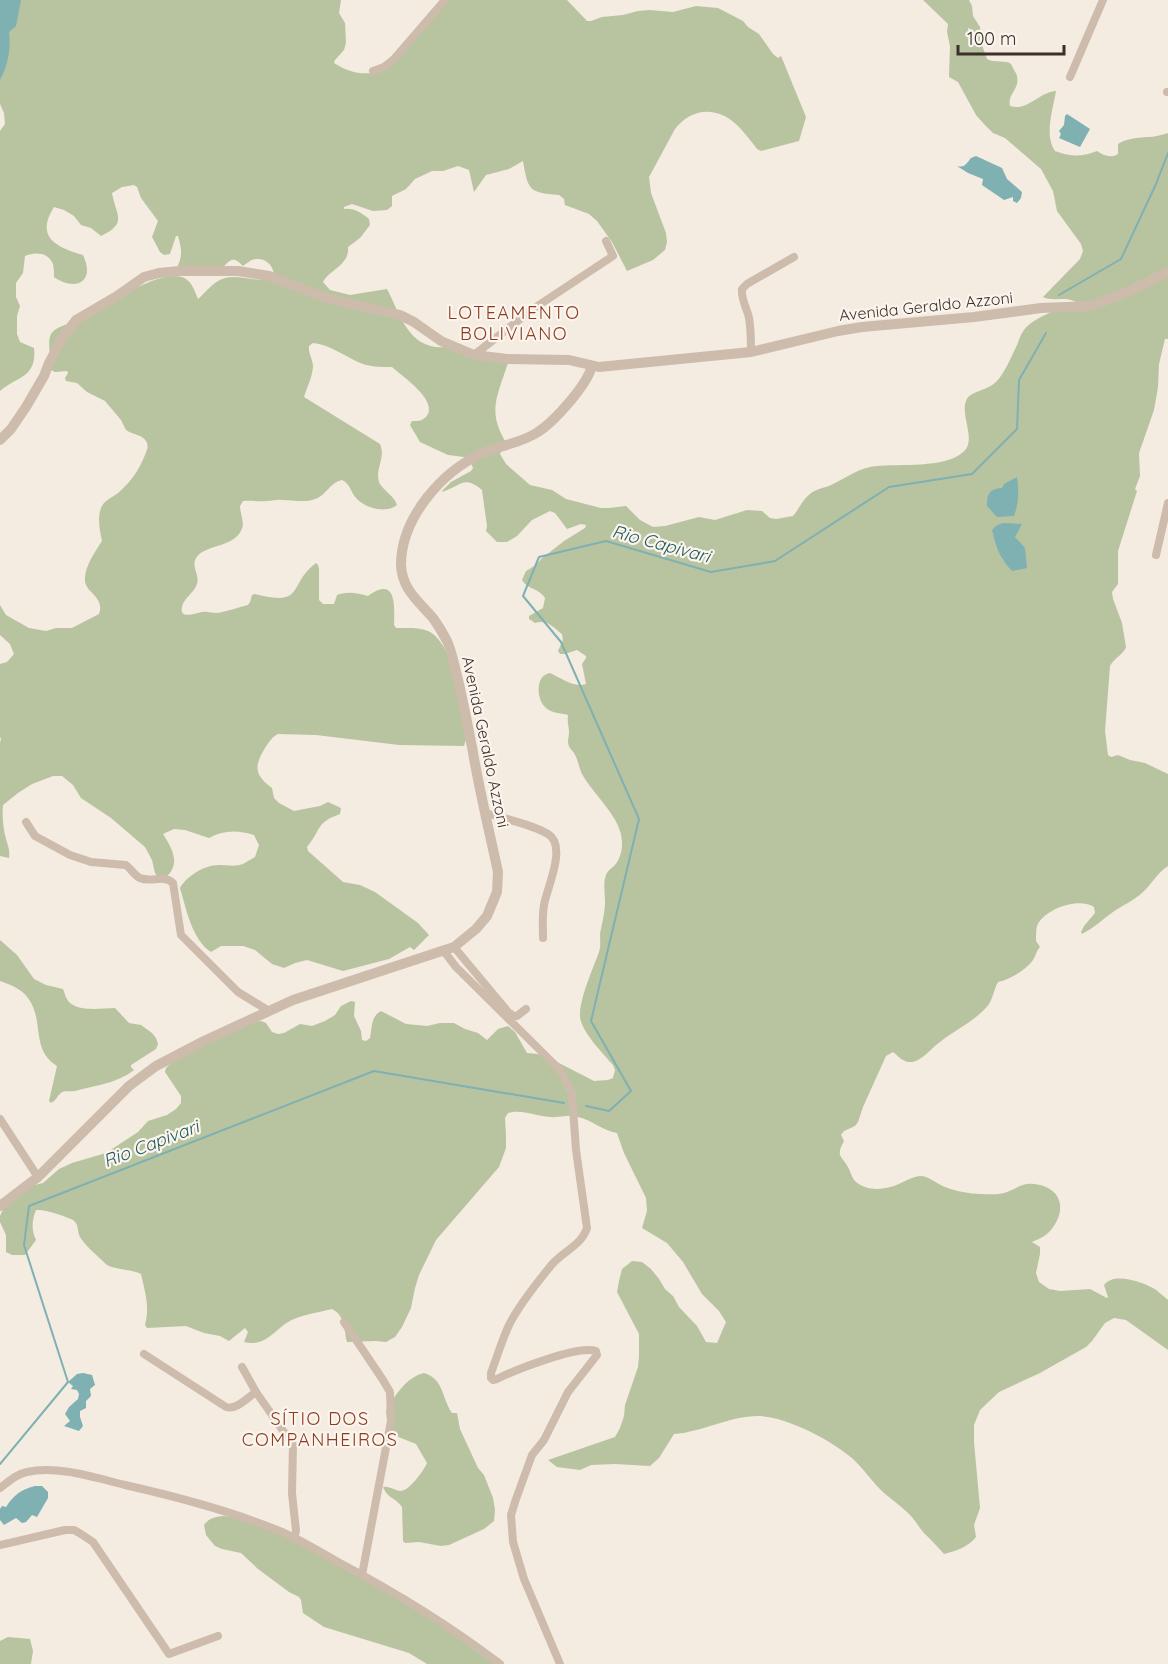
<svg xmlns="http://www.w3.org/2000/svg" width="1168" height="1664" font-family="Quicksand,sans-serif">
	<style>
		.green { fill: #b8c4a0 }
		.water { fill: #7fb0b2 }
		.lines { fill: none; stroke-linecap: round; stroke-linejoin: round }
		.stream { stroke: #7fb0b2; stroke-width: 2 }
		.minor { stroke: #cdbbac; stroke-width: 8 }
		.tertiary { stroke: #cdbbac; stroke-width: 10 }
		.labels { text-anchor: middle; stroke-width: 4.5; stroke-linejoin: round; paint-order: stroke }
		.street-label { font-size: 16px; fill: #3b302b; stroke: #fbf5ee }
		.neighbourhood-label { font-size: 18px; letter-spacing: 1.5px; fill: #8c3b22; stroke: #fbf5ee }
		.water-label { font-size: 18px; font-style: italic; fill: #1f5a5e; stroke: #fbf5ee }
	</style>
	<rect width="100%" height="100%" fill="#f4ebe1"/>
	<g class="green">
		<path d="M13,0H341L339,13L345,23L346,43L344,50L335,60L334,63C350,73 361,75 380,72L444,0H567L587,21H591L602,17L623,15L638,11L650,10L673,12L696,6L718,8L743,21L748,27L759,34L773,54L778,58L781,56L806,117L799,141L761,151L757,149C751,141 745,133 738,126C718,106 692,107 675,129L649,177L651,193L666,233L667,242L665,250L653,260L627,271L612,242L597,221L589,214L565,205L564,199L559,195C528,193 528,189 523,161L509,169L486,175L474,192L469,170L458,166L443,171H432L415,179L406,189L392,196V206L387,210L373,211L352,204L344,207V209C355,208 361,213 369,219L370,225L360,238L348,247C350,265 329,270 323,282L330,290L350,295L387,289C401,316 409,351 447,347L508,363C496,400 486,413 510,449H502L500,454L506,464L530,485L552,490L566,499L601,508H609L626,506L640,520L653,527L665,526L699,517L715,520L747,510L762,511L770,518L776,519L793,516C799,509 803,499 810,494C815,489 825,488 831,485C846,478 860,467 877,466C899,464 945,468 962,453C978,441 960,417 966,401C969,391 987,391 996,382C1004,374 1011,358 1016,347C1019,341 1020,335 1024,330C1034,317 1061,308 1076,302C1065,296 1053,302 1043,297L1080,259L1083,251L1081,244L1057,211L1053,191L1041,169L1005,138L993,133L984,124L976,115L958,82L949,77L950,46L947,32L948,24L923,0H969L972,6L973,16L980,27L982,45L987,59C994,63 1007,60 1011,64C1012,66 1015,72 1016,73C1022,89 1007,92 1010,106C1027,112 1039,92 1056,91C1053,109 1044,135 1055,151C1072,157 1081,157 1097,151C1103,155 1111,159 1118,154V144C1128,138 1136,138 1148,137C1155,137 1161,135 1168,133V339H1165L1159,364L1158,387L1154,410L1139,453L1140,476L1135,489L1137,491L1118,551V584L1112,592L1113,599L1122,623L1126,647C1124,654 1114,658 1110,666L1105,731L1108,755L1111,757L1118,755L1130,760L1145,763L1168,774V866C1157,873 1151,885 1142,893C1133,901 1123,905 1113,912C1103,919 1094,928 1082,934L1081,932L1084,926L1095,913L1094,907C1079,897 1044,909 1037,926C1036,930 1036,936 1036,941L1040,947C1036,951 1036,956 1033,960C1025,971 1010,979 998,982C994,989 993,998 989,1004C976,1021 956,1029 940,1042C931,1048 921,1063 909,1062C903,1062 897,1055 893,1052L886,1056L863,1107L858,1122L855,1126L844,1131L841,1135L844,1141C835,1158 842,1155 849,1169C851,1173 852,1178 855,1181C866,1192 886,1190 899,1184C905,1181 912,1177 920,1176C929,1176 937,1184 945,1187C955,1191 970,1194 981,1194C988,1194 998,1195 1004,1193C1015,1190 1022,1182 1034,1184C1061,1187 1068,1209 1051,1230C1046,1236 1039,1239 1032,1242L1040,1247V1254L1036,1273L1039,1282L1049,1289L1060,1291L1090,1289L1107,1298L1108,1297L1104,1285C1113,1272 1141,1281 1153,1288C1158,1291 1163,1296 1168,1300V1350L1126,1320L1114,1318L1105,1323L1092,1341L1086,1347L1040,1373L999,1392L980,1410L974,1425V1442L980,1508L974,1525L976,1537C968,1547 956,1551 944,1554C938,1547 932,1541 925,1534C919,1528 915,1519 908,1513C901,1506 892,1500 884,1493C872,1482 864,1469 853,1459C833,1441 786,1416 758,1416C729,1416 703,1432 674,1434L659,1458L650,1466L615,1464L591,1465L580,1470L557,1467L548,1460L615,1437L620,1428L624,1416L625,1405L638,1367L639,1356V1334L617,1292L619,1281L622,1269L632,1261L642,1262L651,1269L659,1279L665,1289L673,1296L679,1307L697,1326L706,1342L717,1343L726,1322L719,1311L702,1294L683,1262L667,1243L642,1228L647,1211L646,1198L624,1153L617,1133C603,1131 592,1120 578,1117C568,1114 560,1118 550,1117C534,1116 523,1109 508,1113L505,1118L506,1136V1148L499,1167L436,1240L419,1275L415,1288L411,1308L402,1327L395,1337L386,1342L376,1341L347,1342C344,1330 345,1315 332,1309C320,1312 306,1314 294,1319C276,1326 268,1348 244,1342L248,1332L245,1328L229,1341L220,1336L204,1333L186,1326L147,1328L145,1325C150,1307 145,1292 141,1274C130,1269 117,1270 107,1265C98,1256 87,1248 80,1237C77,1231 79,1224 73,1220C65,1216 45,1209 36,1210C32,1219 31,1231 36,1240L25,1255H12L6,1252V1235L0,1222V1216L4,1207L27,1187L43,1183L59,1169L72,1163L106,1153L138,1132L148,1121L167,1115L176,1109L181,1103V1096L165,1072L166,1068L172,1062L231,1027L261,1021L266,1023L272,1032L278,1034L284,1033L300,1024L312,1026L325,1021L335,1015L341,1006L351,1001L355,1002L354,1016L361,1031L362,1040L366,1041L370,1038C372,1028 371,1016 381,1011L406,1024L427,1026L440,1023H454L465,1029L478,1033L487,1040L498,1029L508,1026L515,1032L527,1053L538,1054L559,1063L594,1081L608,1080L613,1078L615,1070L613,1065C603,1053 582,1033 580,1017C579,999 593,969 599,952C601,946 600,939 600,934C602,923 605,913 605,902C605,894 603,882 606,875C608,870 612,868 615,865C620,859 622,851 622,844C623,818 594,796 582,774C579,768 578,759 574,753C571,749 568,747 568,741C568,739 569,735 569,733C569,725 567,723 568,715C560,713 552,713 546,708C536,700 535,675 550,673C561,678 574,688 586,684L582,664L586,658V656L577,650L565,654H560L558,651L563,640L562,634C553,627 547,619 535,623L529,619V616L543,608L545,598C539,588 528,590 522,580L526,571L536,565L541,559L564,541L585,528L586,525L581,524L567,529L555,513L550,511L532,520L517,536L507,542H497L486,531L487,526L482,490C463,474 461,487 441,492L451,482L471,471L473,468L471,463L464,457L448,455L420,442L410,425L412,421C419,421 424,421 428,414C435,398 403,377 392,367C380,367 369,367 358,362C343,355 330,345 313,343L309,346C308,354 313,359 313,367C312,378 307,387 304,397L380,444C386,458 375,468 379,482C383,491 394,495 397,505C386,514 366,508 357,499C350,492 351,484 342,480C329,483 327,495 315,499C305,503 292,500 282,500C277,499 272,501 267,501C259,502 251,500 243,501L240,506C240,511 243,520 243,525C238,549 205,543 196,558C191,567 200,575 197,584C194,593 183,599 182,607C179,621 197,612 203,612C207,611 212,613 216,613C227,612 238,607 248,605L250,602L252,595L255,594C306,607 287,585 316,563L318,565L319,569V600L323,604H334L337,595C348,591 357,593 368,596C372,593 378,589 383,589C397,588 394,615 394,625L396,628C406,628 419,627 428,631C456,644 461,711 466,739L464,746L399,745L316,735L278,734C272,737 269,742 265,748C254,766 254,775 272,788L274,798L279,803L294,811L320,806L328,802L341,808L340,814C315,823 322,829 307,847L308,851L343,882L360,885L375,892L418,923L429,935L414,950L410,947L389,959L343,971L307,960L295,963L284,968L272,964L255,950L243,946H221L211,952C192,940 186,908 180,888C187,876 204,865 219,865C227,865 235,867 243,864C247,862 251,859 255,857L259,845L254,835C238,830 224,830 209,838L185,830L174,829L163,834C174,851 182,867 161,881L155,873L152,860L145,847L111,818L81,798L73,785L62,776H53L32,784L18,793L3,805C2,816 3,828 6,839C8,846 10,850 9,858L0,856V743L1,739L0,737V664L7,662L14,654L10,644L0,635V605L6,615L29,628L46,631L56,628H72L99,614C105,597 86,593 85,581C84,567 95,552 102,541C100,531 97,519 101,508C104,500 112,498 118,493C131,482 139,470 145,455C147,450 149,446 146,441C142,434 132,435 126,430L121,420L105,401L87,392L77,383L66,381L65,378L68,373L67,371L55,372L51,370C51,361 47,340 51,334C58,324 74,324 84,318C105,306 164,265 186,279C193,284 195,292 198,299C206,292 214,281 225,278C241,274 260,285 274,276C274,265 264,256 252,260C251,260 244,265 243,266C233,256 230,259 222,269L178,267V265C183,255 181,246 178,236H176L170,254L164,255L160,252L152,237L158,221L141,198L137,187L134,185L122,187L112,193C116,216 128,223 101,236L91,228L81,225L74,216L64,210L54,207C35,237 56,247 83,255C96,282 75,292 54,277C54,272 54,265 52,262C47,252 34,252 25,256L23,273L16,283V297L20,306L17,316V334L20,342L34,348C37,378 17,376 0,391V131L5,124L4,113L0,104V34Z"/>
		<path d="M0,940L17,955L34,979L46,985L63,989C65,994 66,999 70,1003C81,1012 102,1008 115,1008L129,1023L141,1025L152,1033L156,1038L158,1044L156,1049L131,1065V1067L134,1070C116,1084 96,1085 75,1091C71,1092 64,1090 61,1093C56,1097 57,1100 51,1103L49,1101L57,1066C30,1049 45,1021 28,998C22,989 9,984 0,981Z"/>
		<path d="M424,1373C444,1379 442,1399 452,1413H457L460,1429L478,1468L484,1475L493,1498L495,1510L494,1521L484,1529L449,1545L441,1546L419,1542L405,1543L403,1541L402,1507C395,1497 388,1499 383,1487C390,1486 395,1491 401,1491C410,1490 424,1470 427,1463L416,1444L396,1436L392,1432L387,1420L386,1410C397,1394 405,1378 424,1373Z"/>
		<path d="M223,1516L244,1518L281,1533L398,1594L494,1664H427L409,1653L324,1627L303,1613L301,1600L299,1597L289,1592L258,1569L241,1553L222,1549L215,1546L206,1535L204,1525C209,1518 215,1517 223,1516Z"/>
		<path d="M8,1637L30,1639L33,1651L31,1664H0V1641Z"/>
	</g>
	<g class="water">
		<path d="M0,0H21L16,26L9,32C11,49 8,65 0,80Z"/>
		<path d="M1067,114L1090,129L1080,147L1059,138L1061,134L1059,131L1064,125L1065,116Z"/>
		<path d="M976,156L1002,168L1007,179L1022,192L1021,198L1017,203L1013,201V197L1004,200L982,185L983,179L968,173L957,166C965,168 966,164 971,158Z"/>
		<path d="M1017,477C1019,491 1019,502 1014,516L997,517L987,506C987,494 989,489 1002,488L1004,484Z"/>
		<path d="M1003,523L1022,524L1015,537L1025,548L1027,568L1012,571C999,557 996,547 992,530L997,525Z"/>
		<path d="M83,1373L92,1375L95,1385L90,1389L91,1396L86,1401V1408L80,1411V1417L83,1426L79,1431L64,1426L70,1421L65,1414L69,1407L78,1399L79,1394L77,1390L71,1389L73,1386L68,1382L77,1374Z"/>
		<path d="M35,1486H42L48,1492V1498L37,1517L32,1515L26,1522L22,1523L16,1518L4,1525L0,1520V1509L2,1506L6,1507C14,1495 20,1490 35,1486Z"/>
	</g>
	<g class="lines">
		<g class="stream">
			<path d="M1059,295L1121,259L1156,184L1168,153"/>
			<path d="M586,1106L609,1111L631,1091L591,1021L639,819L561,642L523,596L539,557L606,541L711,572L775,561L889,487L972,474L1017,429L1019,380L1046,333"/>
			<path d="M0,1464L68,1382L24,1245L29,1206L374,1071L564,1103"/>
		</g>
		<g class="minor">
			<path d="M373,71L384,67L394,59L445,0"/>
			<path d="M1070,77L1103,0"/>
			<path d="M1167,92H1168"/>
			<path d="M751,352C751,340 751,329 749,318C747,308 741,300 742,289L747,284L794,257"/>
			<path d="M474,355L533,309L613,256L606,241"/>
			<path d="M1156,555L1168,503"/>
			<path d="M486,813C505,819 531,824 548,834C568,846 546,890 544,905C542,916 543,927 543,938"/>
			<path d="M26,822L35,836L70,855L91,862L126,865C131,869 135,876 140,878C151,883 164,874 173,883L181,935L238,992L269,1011"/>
			<path d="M454,947L509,1013L514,1016H517L526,1009"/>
			<path d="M443,950L456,967L557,1067L562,1073L572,1094L576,1150L587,1228C581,1247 560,1252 549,1268C536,1284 518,1307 509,1325C502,1340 497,1357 491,1373V1378L493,1380L497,1379C515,1370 578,1345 596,1351L597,1355L568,1392L544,1440L532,1455L516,1499L511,1515L513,1542L524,1579L560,1664"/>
			<path d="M0,1119L38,1177"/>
			<path d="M344,1322L383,1380L390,1392L391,1421L362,1575"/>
			<path d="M144,1354L226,1407C237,1410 247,1398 256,1392"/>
			<path d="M242,1367L256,1392L293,1445L292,1493L296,1531L294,1538"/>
			<path d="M0,1488C8,1482 16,1474 27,1472C57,1465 96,1478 125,1485C178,1497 232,1511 282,1532C301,1540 320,1552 338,1562C395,1592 449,1625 500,1664"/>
			<path d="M0,1545L65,1530H74L81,1534L93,1542L169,1654L218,1636"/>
		</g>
		<g class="tertiary">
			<path d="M0,440L11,429L26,407L44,376L49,363L63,337L76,320L117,296L144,277L159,273L180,271H238L269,276L326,298L400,315L414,322L441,341L474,355L507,359L569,360L599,367L751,352L838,331L862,327L974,317L1041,308L1091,306L1127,292L1168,272"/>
			<path d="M0,1206L38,1177L129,1086L156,1066L204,1041L293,1000L454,947L476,929L487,916L497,892L498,872C489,830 479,789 472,747C467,723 463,699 457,676C454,664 452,652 447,641C443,633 438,625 433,618C418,601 402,589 401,565C401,518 442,471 483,453C501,445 522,443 538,432C555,421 587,385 592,366"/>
		</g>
	</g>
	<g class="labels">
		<g class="street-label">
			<text transform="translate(926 306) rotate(-6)" y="6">Avenida Geraldo Azzoni</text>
			<text transform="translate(486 742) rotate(78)" y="6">Avenida Geraldo Azzoni</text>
		</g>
		<g class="neighbourhood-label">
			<text x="514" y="319">LOTEAMENTO<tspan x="514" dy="21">BOLIVIANO</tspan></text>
			<text x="320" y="1425">SÍTIO DOS<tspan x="320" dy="21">COMPANHEIROS</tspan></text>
		</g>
		<g class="water-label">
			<text transform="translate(661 544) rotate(15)" y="6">Rio Capivari</text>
			<text transform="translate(151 1144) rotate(-21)" y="6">Rio Capivari</text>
		</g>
	</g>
	<path d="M958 45v9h106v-9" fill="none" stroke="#3b302b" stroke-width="3"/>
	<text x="967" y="45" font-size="18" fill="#3b302b" stroke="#fbf5ee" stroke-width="4.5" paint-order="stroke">100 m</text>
</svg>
